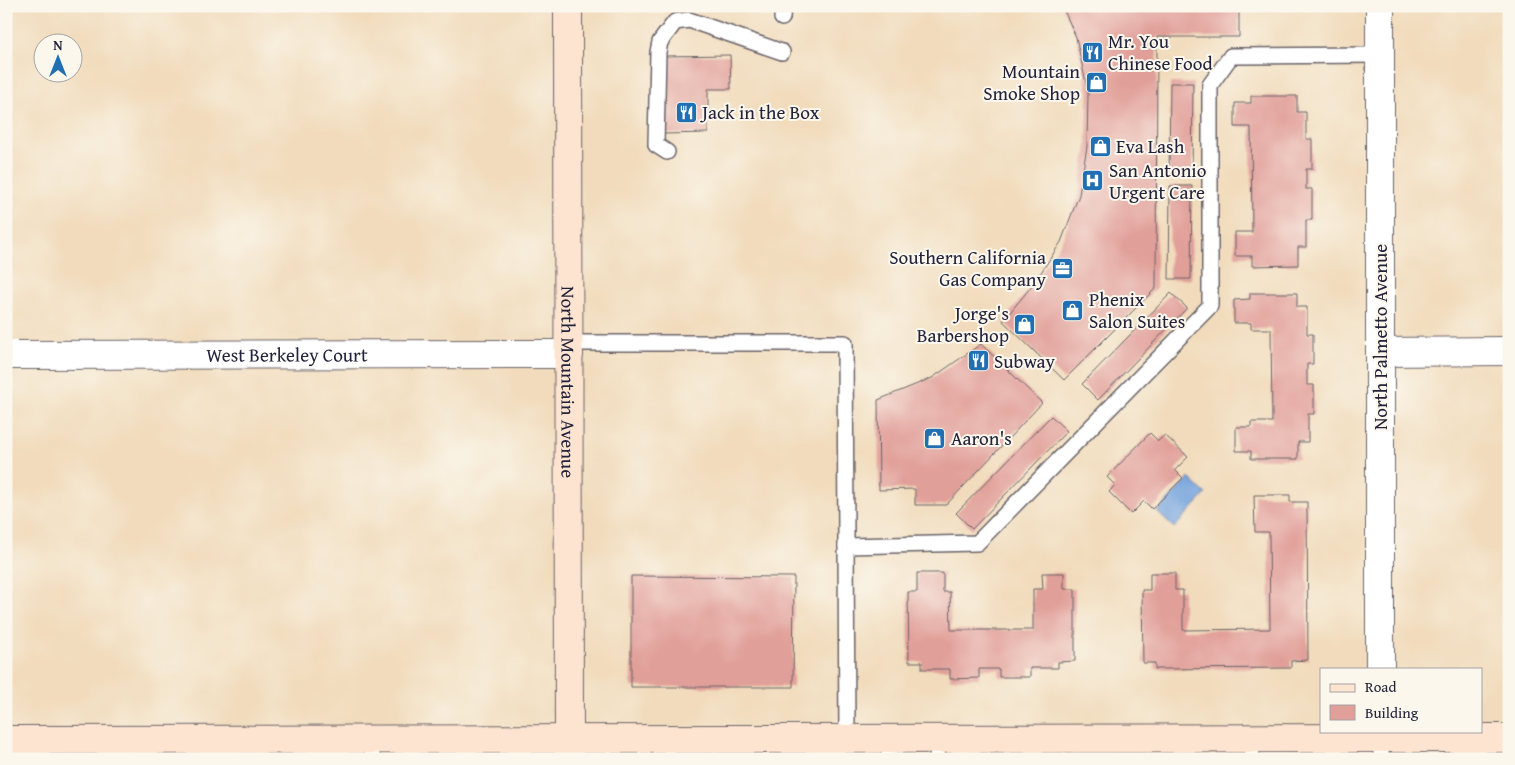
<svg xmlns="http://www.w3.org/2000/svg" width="1515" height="765" font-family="'Gentium Book Plus',serif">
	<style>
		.water { fill: #74a3dd; stroke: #4b628c }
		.building { fill: #e19f99 }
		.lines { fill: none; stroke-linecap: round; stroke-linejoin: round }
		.lane-casing { stroke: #6a6368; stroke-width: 18 }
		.street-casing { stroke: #6a6368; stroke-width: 30 }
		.secondary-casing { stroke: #6a6368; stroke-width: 30 }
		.lane { stroke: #fff; stroke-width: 15 }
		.street { stroke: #fff; stroke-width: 28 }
		.secondary { stroke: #fde4d0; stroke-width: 28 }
		.labels { text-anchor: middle; stroke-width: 4; stroke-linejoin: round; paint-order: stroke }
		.poi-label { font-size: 19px; fill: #22223b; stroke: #fbf7ec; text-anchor: start }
		.street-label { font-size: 19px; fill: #22223b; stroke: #fbf7ec }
	</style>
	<rect width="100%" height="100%" fill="#fbf7ec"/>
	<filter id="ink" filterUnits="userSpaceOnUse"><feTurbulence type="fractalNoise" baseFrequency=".02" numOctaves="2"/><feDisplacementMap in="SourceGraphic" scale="10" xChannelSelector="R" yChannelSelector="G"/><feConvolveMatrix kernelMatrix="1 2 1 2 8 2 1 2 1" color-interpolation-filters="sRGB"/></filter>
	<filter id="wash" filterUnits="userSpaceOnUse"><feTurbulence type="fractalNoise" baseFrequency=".0096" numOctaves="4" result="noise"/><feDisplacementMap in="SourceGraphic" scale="20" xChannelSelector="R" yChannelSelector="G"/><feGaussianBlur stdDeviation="1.12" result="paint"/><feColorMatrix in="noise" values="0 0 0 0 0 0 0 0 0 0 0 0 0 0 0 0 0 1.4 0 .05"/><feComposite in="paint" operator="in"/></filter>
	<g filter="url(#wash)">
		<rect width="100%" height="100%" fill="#f1dbbc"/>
		<path class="water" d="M1189,478L1206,494L1174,528L1157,512Z"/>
		<g id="blocks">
			<g class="building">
				<path d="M1062,6H1239V37H1157L1156,288L1064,380L1003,321L1034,283L1061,242L1079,195L1087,146L1088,92L1076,37Z"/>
				<path d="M730,55L731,89H708V133L664,134L663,56Z"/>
				<path d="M1170,83H1193L1192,176H1169Z"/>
				<path d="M1251,96H1297V112H1306V139H1312V169H1306V189H1312V220H1306V247H1298V265L1252,266V256H1235V232H1252L1251,127H1235V103H1251Z"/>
				<path d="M1170,186H1192L1191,279H1169Z"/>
				<path d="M1171,293L1187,308L1098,400L1082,384Z"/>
				<path d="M1250,293H1297V307H1307V334H1313V364H1307V385H1314V414H1308V442H1298V459H1251V451H1236V427H1251V422H1272L1271,329H1251V323H1234V300L1250,299Z"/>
				<path d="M981,344L1042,403L946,505H915V489L879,490L878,400L932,378Z"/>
				<path d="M1051,416L1067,431L972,529L956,513Z"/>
				<path d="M1150,433L1158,441L1165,435L1188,457L1175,470L1183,478L1152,509L1144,501L1131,514L1109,492L1115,485L1107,477Z"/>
				<path d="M1254,495H1290V502H1307L1308,660L1291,661V668L1155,669V663H1143L1142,590H1150V573H1175V590H1183V630L1270,629L1269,532H1255Z"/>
				<path d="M917,573H943V592H950L951,630H1033V589H1043L1042,573H1064V589H1075V661L1058,662V668H1030V677H999V669H979V678L950,679V669H922V662H909L908,592H917Z"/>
				<path d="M631,576L794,577L793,687H631Z"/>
			</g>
		</g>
	</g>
	<g filter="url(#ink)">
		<use href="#blocks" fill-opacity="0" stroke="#6a6368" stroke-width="1"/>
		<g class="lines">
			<defs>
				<g id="lane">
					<path d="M782,18L783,6"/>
					<path d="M667,152L656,145L658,52L660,42L675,22L689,20L782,52"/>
					<path d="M569,343H845L847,738"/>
					<path d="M846,546L977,543L1210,306V85L1231,56L1380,55"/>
					<path d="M830,738V759"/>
					<path d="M889,738V759"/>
					<path d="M1251,738L1252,759"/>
					<path d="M1381,738V759"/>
					<path d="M372,739V759"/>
					<path d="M321,759V739"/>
					<path d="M937,759L938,738"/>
				</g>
				<g id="street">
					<path d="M1380,6V669"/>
					<path d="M1380,352L1509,351"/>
					<path id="s1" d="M6,355L569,354"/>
				</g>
				<g id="secondary">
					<path id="s2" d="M568,6L569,759"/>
					<path d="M6,740L1509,738"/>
				</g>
			</defs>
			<use href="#lane" class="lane-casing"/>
			<use href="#street" class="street-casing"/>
			<use href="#secondary" class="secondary-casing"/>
			<use href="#lane" class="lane"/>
			<use href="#street" class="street"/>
			<use href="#secondary" class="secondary"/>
		</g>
	</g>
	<defs>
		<symbol id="restaurant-square" viewBox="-11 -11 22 22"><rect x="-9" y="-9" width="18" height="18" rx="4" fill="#1f6fb2" stroke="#fbf7ec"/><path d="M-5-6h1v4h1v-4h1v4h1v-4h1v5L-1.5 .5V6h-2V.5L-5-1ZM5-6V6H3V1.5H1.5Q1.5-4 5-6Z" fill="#fff"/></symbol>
		<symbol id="shop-square" viewBox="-11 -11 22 22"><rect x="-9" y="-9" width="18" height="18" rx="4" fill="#1f6fb2" stroke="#fbf7ec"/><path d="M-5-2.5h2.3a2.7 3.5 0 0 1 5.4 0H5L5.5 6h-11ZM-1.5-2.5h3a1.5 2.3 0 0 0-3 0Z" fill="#fff"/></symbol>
		<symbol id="hospital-square" viewBox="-11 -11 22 22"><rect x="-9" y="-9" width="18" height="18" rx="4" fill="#1f6fb2" stroke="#fbf7ec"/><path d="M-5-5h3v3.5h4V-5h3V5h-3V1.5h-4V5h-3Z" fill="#fff"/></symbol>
		<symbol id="office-square" viewBox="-11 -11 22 22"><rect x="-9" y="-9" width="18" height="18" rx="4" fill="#1f6fb2" stroke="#fbf7ec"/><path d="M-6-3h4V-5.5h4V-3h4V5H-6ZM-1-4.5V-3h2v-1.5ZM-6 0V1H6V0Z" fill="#fff"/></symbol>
	</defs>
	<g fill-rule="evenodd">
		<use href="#restaurant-square" x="1080" y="40" width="25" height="25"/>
		<use href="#shop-square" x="1084" y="70" width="25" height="25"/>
		<use href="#restaurant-square" x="674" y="100" width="25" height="25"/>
		<use href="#shop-square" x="1088" y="134" width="25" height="25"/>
		<use href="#hospital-square" x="1080" y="168" width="25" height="25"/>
		<use href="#office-square" x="1050" y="256" width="25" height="25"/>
		<use href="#shop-square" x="1060" y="298" width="25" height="25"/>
		<use href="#shop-square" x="1012" y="312" width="25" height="25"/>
		<use href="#restaurant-square" x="966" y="348" width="25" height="25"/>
		<use href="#shop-square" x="922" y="426" width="25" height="25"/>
	</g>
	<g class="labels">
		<g class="poi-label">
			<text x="1108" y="48">Mr. You<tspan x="1108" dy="22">Chinese Food</tspan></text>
			<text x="1080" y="78" text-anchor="end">Mountain<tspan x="1080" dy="22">Smoke Shop</tspan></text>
			<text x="702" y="119">Jack in the Box</text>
			<text x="1116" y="153">Eva Lash</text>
			<text x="1109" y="177">San Antonio<tspan x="1109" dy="22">Urgent Care</tspan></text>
			<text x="1046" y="264" text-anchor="end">Southern California<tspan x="1046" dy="22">Gas Company</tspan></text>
			<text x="1089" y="306">Phenix<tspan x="1089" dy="22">Salon Suites</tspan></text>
			<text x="1009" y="320" text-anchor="end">Jorge's<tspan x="1009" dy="22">Barbershop</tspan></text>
			<text x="994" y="368">Subway</text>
			<text x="951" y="445">Aaron's</text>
		</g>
		<g class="street-label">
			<text transform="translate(1380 337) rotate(-90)" y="7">North Palmetto Avenue</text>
			<text dy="7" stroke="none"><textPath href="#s1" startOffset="281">West Berkeley Court</textPath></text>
			<text dy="7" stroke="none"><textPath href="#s2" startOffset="376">North Mountain Avenue</textPath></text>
		</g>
	</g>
	<rect width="1515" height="765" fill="none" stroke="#fbf7ec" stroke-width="25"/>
	<rect x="1320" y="668" width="162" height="65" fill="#fbf7ec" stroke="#a4a2a5"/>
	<rect x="1330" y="684" width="25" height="8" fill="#fde4d0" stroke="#a4a2a5"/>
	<text x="1365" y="692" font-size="15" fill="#22223b">Road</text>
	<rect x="1330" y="705" width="25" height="15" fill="#e19f99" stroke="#a4a2a5"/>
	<text x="1365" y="718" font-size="15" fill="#22223b">Building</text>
	<g transform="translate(58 58)"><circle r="24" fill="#fbf7ec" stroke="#a4a2a5"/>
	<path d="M0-4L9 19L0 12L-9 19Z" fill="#1f6fb2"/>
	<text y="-8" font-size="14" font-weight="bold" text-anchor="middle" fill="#22223b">N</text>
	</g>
</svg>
